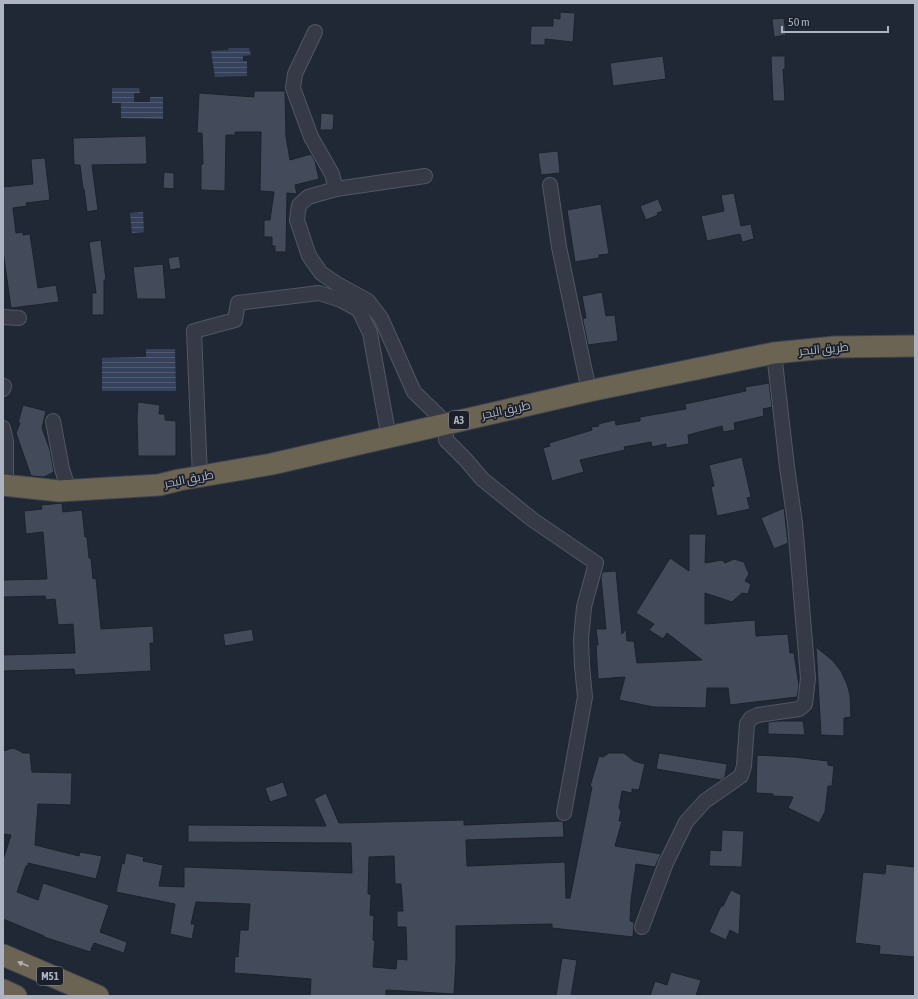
<svg xmlns="http://www.w3.org/2000/svg" width="918" height="999" font-family="'Asap Condensed',Cairo,sans-serif">
	<style>
		.water { fill: url(#water-rules) }
		.building { fill: #434a5a; stroke: #1c212c; fill-rule: evenodd }
		.lines { fill: none; stroke-linecap: round; stroke-linejoin: round }
		.minor-casing { stroke: #525763; stroke-width: 16 }
		.highway-casing { stroke: #3f4450; stroke-width: 23 }
		.minor { stroke: #353a46; stroke-width: 14 }
		.highway { stroke: #6b6452; stroke-width: 21 }
		.oneway { fill: #acb0bc }
		.labels { text-anchor: middle; stroke-width: 3.5; stroke-linejoin: round; paint-order: stroke }
		.shield { fill: #1a1f2a; stroke: #828794; stroke-width: 1 }
		.shield-label { font-size: 11px; font-weight: bold; fill: #afb4c2 }
		.street-label { font-size: 12px; fill: #afb4c2; stroke: #1a1f2a }
	</style>
	<defs>
		<pattern id="water-rules" width="6" height="5" patternUnits="userSpaceOnUse"><rect width="6" height="5" fill="#36415b"/><path d="M0 2.5h6" fill="none" stroke="#515a71"/></pattern>
	</defs>
	<rect width="100%" height="100%" fill="#212835"/>
	<g class="water">
		<path d="M228,48H249L251,55L243,56V61H247V76L215,77L211,51L229,50Z"/>
		<path d="M112,88H139L140,93H134V102H150V97H163V119L121,118V103H112Z"/>
		<path d="M143,212L144,232L132,233L130,213Z"/>
		<path d="M146,349H175L176,391H102V358L146,357Z"/>
	</g>
	<g class="building">
		<path d="M560,12L575,13L573,42L545,39V45H530L531,26H553V18L560,19Z"/>
		<path d="M784,18L786,35L774,37L772,19Z"/>
		<path d="M663,56L666,79L613,86L610,63Z"/>
		<path d="M771,56H785V69H783L785,101H773Z"/>
		<path d="M254,91H285L286,136L290,160L311,154L315,161L319,179L295,185L297,194L287,193L286,252H275V246H272V237H264V220H270L274,192L260,191L261,132H235V135H226L225,191L201,190V164H203L202,133H197L199,93L254,97Z"/>
		<path d="M321,113L334,114L333,130H320Z"/>
		<path d="M146,136L147,164L92,165L98,210L87,212L84,189H83L80,165H74L73,138Z"/>
		<path d="M558,151L560,173L541,175L538,153Z"/>
		<path d="M45,158L50,200L26,203L27,206L13,208L16,233L23,232V235L30,234L38,288L56,285L59,302L11,308L3,251V187L33,184L31,159Z"/>
		<path d="M164,172L174,173V189L163,188Z"/>
		<path d="M734,193L741,226L751,224L754,239L742,242L740,234L707,241L701,216L724,211L721,195Z"/>
		<path d="M658,199L663,211L657,213L658,215L646,220L640,206Z"/>
		<path d="M601,204L609,254L599,255V258L575,262L567,210Z"/>
		<path d="M101,240L106,280H104V315H92V293H96L89,242Z"/>
		<path d="M179,256L181,268L170,270L168,258Z"/>
		<path d="M163,264L166,299H137L133,267Z"/>
		<path d="M602,292L606,316L615,315L618,341L588,345L583,321V318H586L582,296Z"/>
		<path d="M769,383L772,407L763,409L764,416L734,423L735,430L723,432L722,426L688,435L689,444L666,448V444L652,447L651,442L624,447L625,450L580,460L584,472L552,481L543,448L550,446L549,443L592,430L591,427L599,426L598,424L615,420L616,425L640,421V417L686,409L685,404L746,391L745,387Z"/>
		<path d="M138,402L160,405L159,414H165V420L176,421V456H138L137,417Z"/>
		<path d="M23,405L46,411L42,428L50,450L54,472L44,477L31,476L16,433L20,423H18Z"/>
		<path d="M742,457L751,497L747,498L750,509L717,516L711,487L714,486L709,465Z"/>
		<path d="M62,503L63,512L82,510L85,537H87L89,558H91L93,579L96,578L101,629L153,626L154,643H150L151,671L75,675L74,669L3,671V655L75,653L73,624L58,625L55,599L46,600L45,596L3,597V580L47,579L43,532L26,534L24,511L42,509L41,505Z"/>
		<path d="M784,508L788,543L774,549L761,518Z"/>
		<path d="M689,534H706L705,563L722,560L725,563L734,559L744,562L749,574L745,581L751,584L748,594L742,593L732,602L705,593V624L755,620L756,636L788,634L790,653H794L799,686L797,697L730,705L728,688H707L706,708L654,707L619,700L625,677L598,679L596,645H598L596,629H606L601,578L602,572L616,571L622,634L626,629L627,641H634L637,663L702,660L667,633L663,639L649,630L654,624L636,613L670,558L689,571Z"/>
		<path d="M252,629L254,641L225,646L223,634Z"/>
		<path d="M816,647L832,660L841,671L847,684L850,695L851,717L844,718V736L821,735Z"/>
		<path d="M777,721H803L805,735L768,734V722Z"/>
		<path d="M13,748L20,751L23,753H30L32,772L72,773L71,805L38,804L35,845L79,856L80,852L102,856L96,879L28,863V866H26L17,892L38,900L43,883L109,905L100,932L127,942L124,953L94,943L90,952L44,937V936L3,919V860L11,835L3,834V751Z"/>
		<path d="M609,753H624L634,761L645,764L639,790L632,789V793L622,791L619,808L621,811L619,821H622L615,846L661,854L655,867L636,864L631,901L630,921L634,922L633,937L552,928V924L456,926V960L454,994L386,990V996H310L311,979L234,973L235,956L238,957L240,930H248L250,904L196,902L191,924H195L192,939L170,934L175,904L116,892L122,863L124,864L126,853L144,857L143,861L163,865L159,886L184,887V867L352,873L351,843L188,842V825L326,826L314,799L326,793L339,823L464,820V825L563,821L564,837L466,840L467,866L565,862L566,898H570L592,787L590,786L599,756L603,757ZM394,856L395,884H401L403,911H397V927H406L407,960L397,959L396,969L373,967L375,940H373L374,916L370,915L371,894H368L369,857Z"/>
		<path d="M659,753L727,764L725,777L721,780L656,769Z"/>
		<path d="M757,755L794,757L828,761V765L834,766L832,786H828L825,812L819,823L788,808L793,797L773,796V794L756,793Z"/>
		<path d="M283,782L288,796L270,802L265,788Z"/>
		<path d="M722,830L744,831L742,867L709,866L710,850L721,851Z"/>
		<path d="M886,864L915,867V957L879,954L880,946L855,943L863,872L885,874Z"/>
		<path d="M731,890L741,895L739,935L730,930L726,940L709,932L721,906H723Z"/>
		<path d="M562,958L577,960L571,996H556Z"/>
		<path d="M671,972L701,980L696,996H650L655,981L667,985Z"/>
	</g>
	<g class="lines">
		<defs>
			<g id="minor">
				<path d="M315,32L295,74L293,88L311,137L332,174L336,189"/>
				<path d="M425,176L336,189L308,197L299,205L297,220L309,256L321,273L337,284L368,301L381,318L414,392L446,423V440L466,460L482,479L533,520L596,563L584,607L581,639L582,666L585,697L564,813"/>
				<path d="M550,185L559,247L589,391"/>
				<path d="M3,317L19,318"/>
				<path d="M3,389L4,386"/>
				<path d="M53,421L62,469L69,491"/>
				<path d="M3,428L6,442V486"/>
				<path d="M200,477L194,331L235,320L238,303L319,293L341,300L359,310L370,333L389,438"/>
				<path d="M642,927L666,863L686,822L705,801L741,776L744,766L747,724L751,718L758,715L799,709L805,704L808,678L795,523L787,467L774,353"/>
			</g>
			<g id="highway">
				<path d="M3,485L59,491L159,485L179,480L272,464L589,391L774,353L835,347L915,346"/>
				<path d="M3,955L98,996"/>
				<path d="M3,990L16,996"/>
			</g>
		</defs>
		<use href="#minor" class="minor-casing"/>
		<use href="#highway" class="highway-casing"/>
		<use href="#minor" class="minor"/>
		<use href="#highway" class="highway"/>
	</g>
	<defs><path id="oneway-solid" d="M-6-.8H1V-3.2L6.5 0L1 3.2V.8H-6Z"/></defs>
	<use class="oneway" href="#oneway-solid" transform="translate(23 964) rotate(-157)"/>
	<g class="labels">
		<g class="shield">
			<rect x="449" y="411" width="20" height="18" rx="3"/>
			<rect x="37" y="967" width="26" height="18" rx="3"/>
		</g>
		<g class="shield-label">
			<text x="459" y="424">A3</text>
			<text x="50" y="980">M51</text>
		</g>
		<g class="street-label">
			<text transform="translate(824 349) rotate(-5)" y="4">طريق البحر</text>
			<text transform="translate(506 410) rotate(-12)" y="4">طريق البحر</text>
			<text transform="translate(189 479) rotate(-11)" y="4">طريق البحر</text>
		</g>
	</g>
	<rect width="918" height="999" fill="none" stroke="#afb4c2" stroke-width="8"/>
	<path d="M782 26v6h106v-6" fill="none" stroke="#afb4c2" stroke-width="2"/>
	<text x="788" y="26" font-size="12" fill="#afb4c2" stroke="#1a1f2a" stroke-width="3" paint-order="stroke">50 m</text>
</svg>
